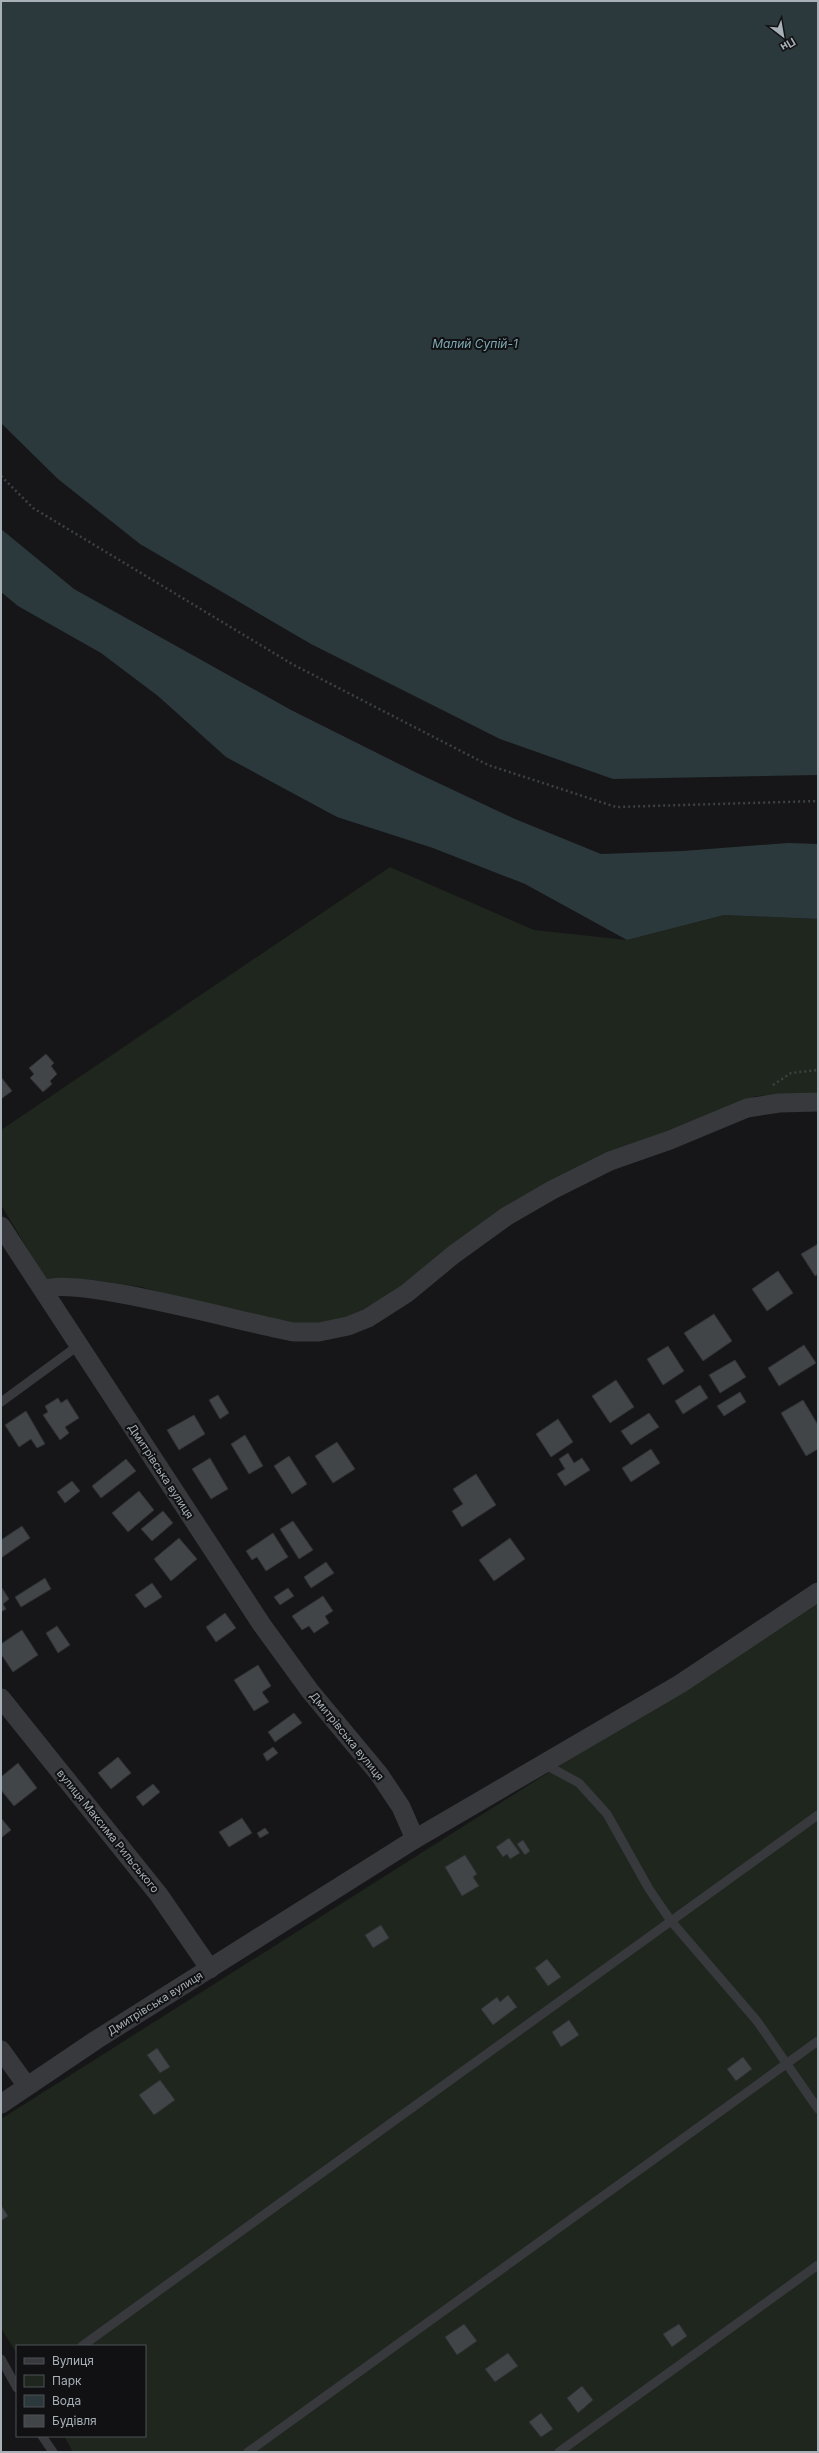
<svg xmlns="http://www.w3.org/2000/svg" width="819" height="2453" font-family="Inter,sans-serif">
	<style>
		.green { fill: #1f261e }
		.water { fill: #2c393c }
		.building { fill: #424548; stroke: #303134 }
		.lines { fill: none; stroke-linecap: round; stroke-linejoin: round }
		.path { stroke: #3d4144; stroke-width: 2.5; stroke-dasharray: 2 3; stroke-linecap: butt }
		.service { stroke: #37393d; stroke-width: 9 }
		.minor { stroke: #37393d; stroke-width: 19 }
		.labels { text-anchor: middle; stroke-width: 4; stroke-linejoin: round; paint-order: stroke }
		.street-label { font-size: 11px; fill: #a8b1b8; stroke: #111113 }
		.water-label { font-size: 12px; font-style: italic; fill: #7ea9b4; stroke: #111113 }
	</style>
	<rect width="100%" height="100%" fill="#161618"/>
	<g class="green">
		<path d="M390,867L534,930L627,940L724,915L818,919V1096L798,1094L756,1096L619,1150L362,1315L304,1326L195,1303L142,1287L86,1279L47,1281L1,1205V1130Z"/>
		<path d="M818,1600V2452H73L64,2436H145V2346H17V2354L1,2328V2119L573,1757Z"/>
	</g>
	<g class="water">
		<path d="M1,1H818V775L613,779L500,739L311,644L140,544L58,479L1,423Z"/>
		<path d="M1,529L74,589L291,710L417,773L515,819L601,854L683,851L788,843L818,844V919L724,915L627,940L525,884L433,848L337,817L226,757L158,696L101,653L18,606L1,592Z"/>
	</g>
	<g class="building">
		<path d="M46,1054L54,1063L51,1066L57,1074L50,1081L52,1084L43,1092L30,1078L34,1074L29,1068Z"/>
		<path d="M1,1077L12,1091L1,1099Z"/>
		<path d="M818,1244V1274L815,1276L801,1254Z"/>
		<path d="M778,1271L793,1293L767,1311L752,1289Z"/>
		<path d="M714,1314L732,1341L703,1361L684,1333Z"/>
		<path d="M804,1345L816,1363L779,1386L768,1368Z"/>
		<path d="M668,1346L684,1371L663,1385L647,1359Z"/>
		<path d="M735,1360L746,1377L720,1393L709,1375Z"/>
		<path d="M616,1380L634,1407L610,1423L592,1396Z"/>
		<path d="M700,1385L708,1398L683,1414L675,1401Z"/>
		<path d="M740,1392L746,1402L724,1416L717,1406Z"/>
		<path d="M218,1395L229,1413L220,1419L209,1400Z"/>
		<path d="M58,1398L61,1403L67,1399L79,1418L65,1427L69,1433L60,1440L43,1415L48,1412L45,1406Z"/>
		<path d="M803,1400L818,1425V1449L806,1456L781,1413Z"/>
		<path d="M26,1411L45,1444L37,1448L31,1439L19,1447L5,1425Z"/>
		<path d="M649,1413L659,1427L631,1445L621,1431Z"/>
		<path d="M194,1415L205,1434L179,1450L167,1430Z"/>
		<path d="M558,1419L573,1442L551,1457L536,1434Z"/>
		<path d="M245,1435L263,1466L249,1474L231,1444Z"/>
		<path d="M337,1442L355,1469L333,1483L315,1456Z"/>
		<path d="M651,1449L660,1463L631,1482L622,1468Z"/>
		<path d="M568,1453L574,1463L582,1458L590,1470L565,1486L557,1474L565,1469L559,1459Z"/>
		<path d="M289,1456L307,1484L292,1494L274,1466Z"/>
		<path d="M210,1458L228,1489L211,1499L192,1469Z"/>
		<path d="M126,1459L136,1471L101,1498L92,1486Z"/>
		<path d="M476,1474L496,1505L462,1527L452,1511L463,1504L453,1489Z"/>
		<path d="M72,1481L80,1491L65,1503L57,1492Z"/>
		<path d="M139,1491L154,1510L128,1532L112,1513Z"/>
		<path d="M163,1511L173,1523L152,1541L141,1529Z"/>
		<path d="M293,1521L313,1550L299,1559L280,1529Z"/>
		<path d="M22,1526L30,1538L1,1558V1540Z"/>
		<path d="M273,1533L288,1557L266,1571L257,1557L252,1560L246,1551Z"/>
		<path d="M179,1538L197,1559L171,1581L154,1559Z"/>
		<path d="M510,1538L525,1559L494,1581L479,1560Z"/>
		<path d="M326,1562L334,1573L311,1588L304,1577Z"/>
		<path d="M45,1578L51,1589L21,1607L15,1597Z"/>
		<path d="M152,1583L162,1597L145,1608L135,1595Z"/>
		<path d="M2,1588L9,1599L3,1604L6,1609L1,1612Z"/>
		<path d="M288,1588L294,1596L280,1605L274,1597Z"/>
		<path d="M323,1596L333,1611L325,1616L329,1623L314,1633L309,1626L302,1630L292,1616Z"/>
		<path d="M225,1613L236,1628L216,1642L206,1627Z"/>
		<path d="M57,1626L70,1645L58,1653L46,1633Z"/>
		<path d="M22,1630L38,1655L13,1672L1,1654V1644Z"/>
		<path d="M258,1665L271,1686L262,1692L269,1702L254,1711L234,1680Z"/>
		<path d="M294,1713L302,1723L275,1742L268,1732Z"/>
		<path d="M273,1747L278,1753L267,1761L263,1754Z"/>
		<path d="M118,1757L131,1773L111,1789L98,1773Z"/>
		<path d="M18,1763L37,1788L14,1806L1,1790V1777Z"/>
		<path d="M153,1784L160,1792L143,1806L136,1797Z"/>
		<path d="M1,1818L11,1830L1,1838Z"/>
		<path d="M242,1818L252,1833L229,1847L219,1832Z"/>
		<path d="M265,1828L269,1833L260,1838L257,1833Z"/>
		<path d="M509,1838L520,1853L510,1859L507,1854L503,1857L496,1847Z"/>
		<path d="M523,1840L530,1851L525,1855L517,1844Z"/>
		<path d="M465,1855L477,1874L473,1877L479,1886L462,1896L445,1867Z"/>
		<path d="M381,1925L389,1938L373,1948L365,1935Z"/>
		<path d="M547,1959L561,1977L548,1986L535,1968Z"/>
		<path d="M508,1995L517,2007L493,2025L481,2009L497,1997L500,2002Z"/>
		<path d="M569,2020L579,2035L561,2047L552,2032Z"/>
		<path d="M157,2048L170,2067L160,2073L147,2055Z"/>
		<path d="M743,2057L752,2069L736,2081L727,2069Z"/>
		<path d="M160,2080L175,2100L154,2115L139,2095Z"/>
		<path d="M1,2205L8,2216L1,2221Z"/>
		<path d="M464,2324L477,2341L457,2355L445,2337Z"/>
		<path d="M679,2324L687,2336L672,2347L663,2334Z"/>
		<path d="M508,2353L518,2366L495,2382L485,2369Z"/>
		<path d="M582,2386L593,2400L578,2413L567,2398Z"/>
		<path d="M541,2413L553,2429L541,2437L529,2422Z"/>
	</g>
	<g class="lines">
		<g class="path">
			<path d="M1,476L33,508L292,664L488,765L616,807L818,801"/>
			<path d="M773,1085L791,1073L818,1070"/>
		</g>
		<g class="service">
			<path d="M1,1402L79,1345"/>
			<path d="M544,1764L579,1783L607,1814L649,1889L671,1921L757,2021L818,2109"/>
			<path d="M82,2346L818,1815"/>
			<path d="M1,2359L17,2388"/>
			<path d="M42,2436L53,2452"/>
			<path d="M248,2452L818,2041"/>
			<path d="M559,2452L818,2265"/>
		</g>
		<g class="minor">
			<path d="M1,1226L262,1625L310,1691L379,1774L401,1807L415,1839L96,2040L1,2104"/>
			<path d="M44,1290C71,1274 252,1325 294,1332H319L348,1326L368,1318L407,1293L453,1255L507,1216L552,1190L610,1161L670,1140L747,1108L779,1103L818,1102"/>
			<path d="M1,1698L159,1895L210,1969"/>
			<path d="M415,1839L680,1684L818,1592"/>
			<path d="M1,2050L27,2086"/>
		</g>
	</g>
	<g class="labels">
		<g class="street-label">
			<text transform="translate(161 1471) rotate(57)" y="4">Дмитрівська вулиця</text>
			<text transform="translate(347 1736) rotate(51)" y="4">Дмитрівська вулиця</text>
			<text transform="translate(108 1831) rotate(51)" y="4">вулиця Максима Рильського</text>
			<text transform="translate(155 2003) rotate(-32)" y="4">Дмитрівська вулиця</text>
		</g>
		<g class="water-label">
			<text x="475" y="348">Малий Супій-1</text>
		</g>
	</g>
	<rect width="819" height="2453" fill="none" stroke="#a8b1b8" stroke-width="4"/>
	<rect x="16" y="2345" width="130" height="92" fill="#111113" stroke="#4d5155"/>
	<rect x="24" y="2358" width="20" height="6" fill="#37393d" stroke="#4d5155"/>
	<text x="52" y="2365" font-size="12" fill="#a8b1b8">Вулиця</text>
	<rect x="24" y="2375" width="20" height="12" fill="#1f261e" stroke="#4d5155"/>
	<text x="52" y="2385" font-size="12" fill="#a8b1b8">Парк</text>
	<rect x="24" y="2395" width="20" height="12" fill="#2c393c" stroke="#4d5155"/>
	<text x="52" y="2405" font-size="12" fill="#a8b1b8">Вода</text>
	<rect x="24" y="2415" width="20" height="12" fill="#424548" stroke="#4d5155"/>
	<text x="52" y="2425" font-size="12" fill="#a8b1b8">Будівля</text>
	<g transform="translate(783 36) rotate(149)" stroke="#111113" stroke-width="3" paint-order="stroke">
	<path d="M0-3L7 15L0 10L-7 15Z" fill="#a8b1b8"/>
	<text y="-6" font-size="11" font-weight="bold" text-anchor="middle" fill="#a8b1b8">Пн</text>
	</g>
</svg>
